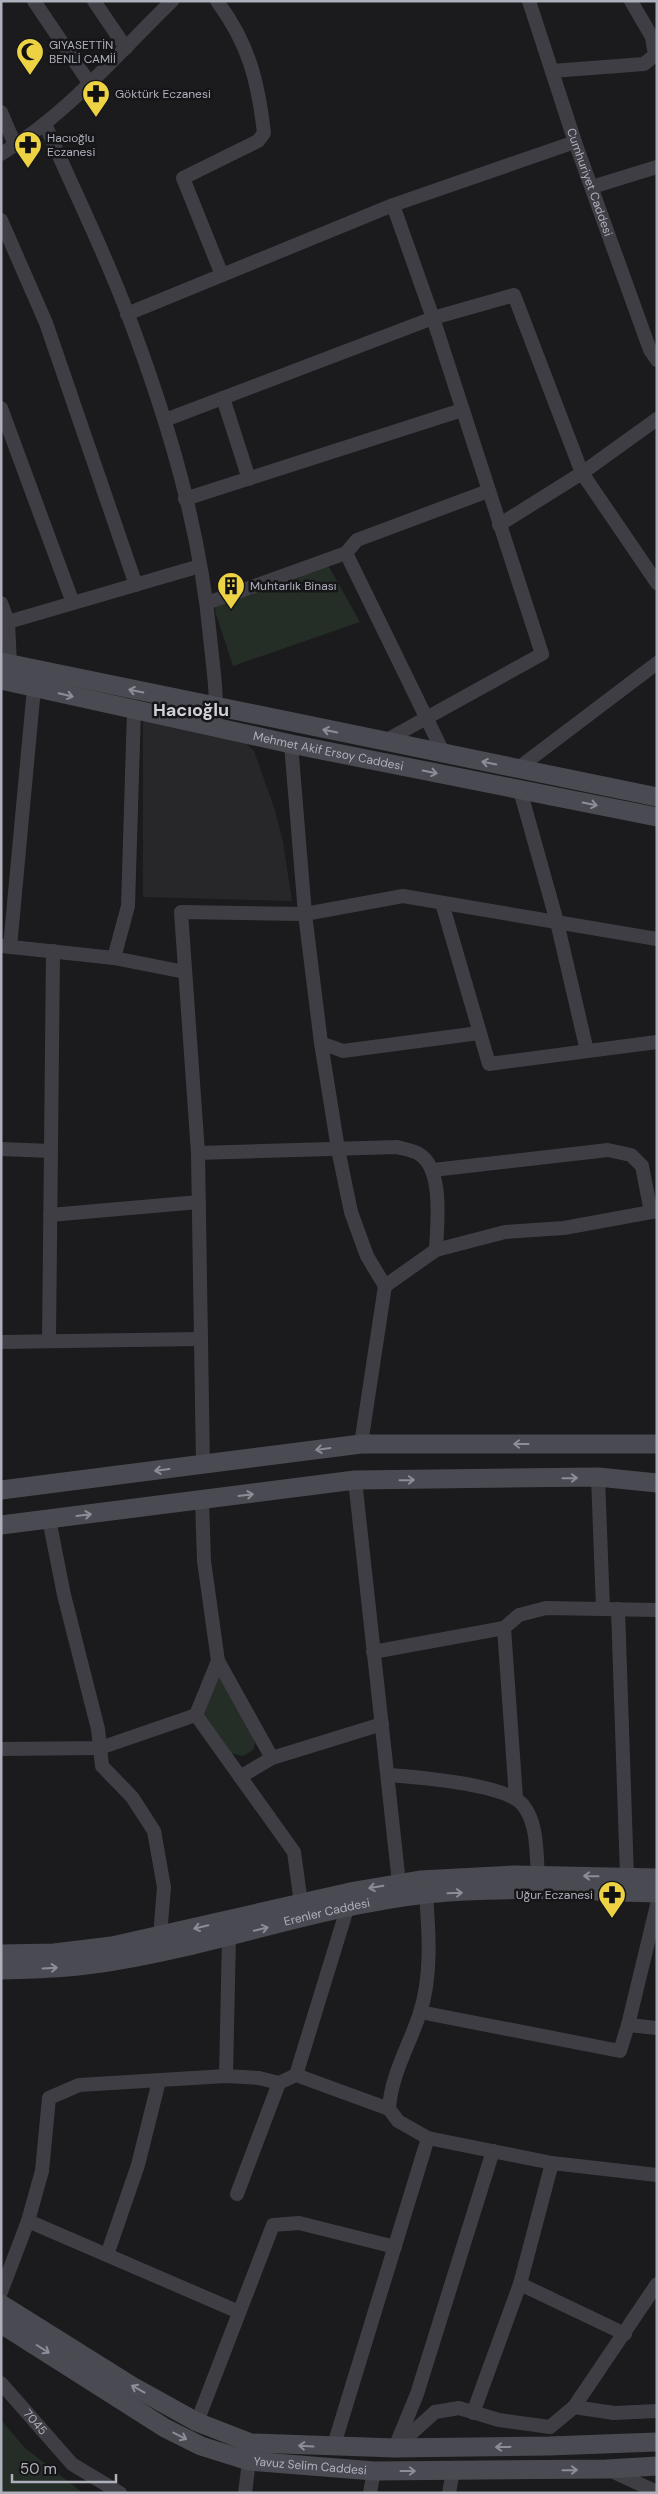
<svg xmlns="http://www.w3.org/2000/svg" width="658" height="2494" font-family="'DM Sans',sans-serif">
	<style>
		.built { fill: #27272a }
		.green { fill: #252d27 }
		.lines { fill: none; stroke-linecap: round; stroke-linejoin: round }
		.minor { stroke: #3e3e44; stroke-width: 14 }
		.secondary { stroke: #4a4b52; stroke-width: 19 }
		.oneway { stroke: #8b8d97 }
		.labels { text-anchor: middle; stroke-width: 5; stroke-linejoin: round; paint-order: stroke }
		.poi-label { font-size: 12px; fill: #aeb0bc; stroke: #161618; text-anchor: start }
		.street-label { font-size: 12px; fill: #aeb0bc; stroke: #161618 }
		.district-label { font-size: 18px; font-weight: bold; fill: #cfd0d8; stroke: #161618 }
	</style>
	<rect width="100%" height="100%" fill="#1b1b1d"/>
	<path class="built" d="M143,719L244,742L254,751L275,810L283,842L292,901L143,897Z"/>
	<g class="green">
		<path d="M325,566L329,567L360,622L233,666L215,611L216,607Z"/>
		<path d="M217,1677L222,1680L253,1736L255,1744L253,1750L243,1756L229,1753L204,1717V1710Z"/>
		<path d="M1,2420L25,2448L83,2493H1Z"/>
	</g>
	<g class="lines">
		<g class="minor">
			<path d="M34,1L90,84"/>
			<path d="M94,1L126,48"/>
			<path d="M217,1C249,44 258,81 264,133L258,141L183,178L222,275"/>
			<path id="s1" d="M529,1L575,142L650,350L657,360"/>
			<path d="M552,71L644,64L655,55L652,37L631,1"/>
			<path d="M1,112L15,145"/>
			<path d="M45,124C72,187 104,250 128,315C167,418 200,527 210,637C213,667 218,697 215,727"/>
			<path d="M1,154C68,114 117,54 172,1"/>
			<path d="M592,187L657,167"/>
			<path d="M1,220L46,323L136,585"/>
			<path d="M127,314L393,205L575,142"/>
			<path d="M223,398L249,479"/>
			<path d="M1,408L73,603"/>
			<path d="M165,420L433,318L514,295L582,473L657,583"/>
			<path d="M185,499L462,410"/>
			<path d="M499,525L582,473L657,419"/>
			<path d="M1,603L8,622L10,664"/>
			<path d="M207,603L346,553"/>
			<path d="M8,622L200,566"/>
			<path d="M383,742L542,654L433,318L393,205"/>
			<path d="M291,744L305,914L321,1043L343,1051L479,1033"/>
			<path d="M444,754L346,553L357,540L488,491"/>
			<path d="M517,769L657,663"/>
			<path d="M520,790L557,922L587,1051"/>
			<path d="M442,903L489,1064L657,1042"/>
			<path d="M2,946L114,958L185,972"/>
			<path d="M10,947L34,688"/>
			<path d="M114,958L128,906L134,710"/>
			<path d="M321,1043L338,1149L351,1212L367,1256L385,1286"/>
			<path d="M1,1149L51,1151"/>
			<path d="M198,1153L397,1147C403,1149 413,1150 419,1154C444,1169 437,1225 436,1250"/>
			<path d="M433,1170L608,1150L631,1155L642,1166L651,1212"/>
			<path d="M50,1215L199,1202"/>
			<path d="M49,1341L53,951"/>
			<path d="M1,1342L199,1339"/>
			<path d="M361,1444L385,1286L436,1250L505,1232L564,1228L657,1211"/>
			<path d="M203,1465L198,1153L181,912L305,914L403,896L657,939"/>
			<path d="M598,1477L603,1609"/>
			<path d="M355,1480L399,1883"/>
			<path d="M202,1500L204,1561L218,1661L272,1758"/>
			<path d="M49,1519L64,1595L98,1729L102,1766L132,1797L154,1831L164,1887L160,1936"/>
			<path d="M618,1609L627,1877"/>
			<path d="M373,1652L504,1628"/>
			<path d="M218,1661L196,1715L294,1852L301,1903"/>
			<path d="M1,1749L100,1748L196,1715"/>
			<path d="M389,1775C416,1777 506,1784 523,1805C538,1824 536,1852 538,1875"/>
			<path d="M240,1777L272,1758L382,1724"/>
			<path d="M516,1798L504,1628L519,1615L546,1608L657,1610"/>
			<path d="M426,1894C429,1934 432,1975 420,2013C409,2046 391,2075 389,2109L398,2121L428,2138L552,2163L657,2175"/>
			<path d="M420,2012L620,2051L628,2025L657,1905"/>
			<path d="M628,2025L657,2028"/>
			<path d="M296,2075L347,1909"/>
			<path d="M226,2076L229,1936"/>
			<path d="M237,2194L279,2083"/>
			<path d="M28,2221L239,2312"/>
			<path d="M107,2255L138,2165L159,2081"/>
			<path d="M520,2284L625,2334"/>
			<path d="M1,2292L28,2221L42,2171L49,2098L79,2085L226,2076L259,2078L279,2083L296,2075L389,2109"/>
			<path id="s2" d="M1,2383L72,2464L120,2493"/>
			<path d="M574,2407L614,2413L657,2411"/>
			<path d="M473,2413L520,2284L552,2163"/>
			<path d="M197,2422L273,2225L299,2223L395,2247"/>
			<path d="M396,2445L417,2394L493,2151"/>
			<path d="M333,2448L428,2138"/>
			<path d="M395,2448L435,2412L459,2408L499,2420L550,2427L574,2407L657,2284"/>
			<path d="M607,2469L657,2492"/>
			<path d="M245,2493L249,2461"/>
			<path d="M370,2493L374,2471"/>
			<path d="M449,2493L453,2471"/>
		</g>
		<g class="secondary">
			<path d="M1,662L657,797"/>
			<path id="s3" d="M1,680L291,744L657,817"/>
			<path d="M1,1490L361,1444H657"/>
			<path d="M1,1525L355,1480L598,1477L657,1483"/>
			<path d="M1,1954L54,1953L112,1946L355,1891L420,1880L515,1875L657,1878"/>
			<path id="s4" d="M1,1970C39,1969 77,1968 115,1961C219,1944 320,1906 426,1894C501,1886 581,1891 657,1893"/>
			<path d="M1,2304L132,2386L197,2422L251,2443L395,2448L549,2446L657,2442"/>
			<path id="s5" d="M1,2324L165,2428L201,2446L249,2461L374,2471L607,2469L657,2466"/>
		</g>
	</g>
	<defs><path id="oneway-shaft" d="M-6 0H5M1.5-3L5.5 0L1.5 3" fill="none" stroke-width="1.6" stroke-linecap="round" stroke-linejoin="round" transform="scale(1.25)"/></defs>
	<g class="oneway">
		<use href="#oneway-shaft" transform="translate(136 691) rotate(-168)"/>
		<use href="#oneway-shaft" transform="translate(66 695) rotate(13)"/>
		<use href="#oneway-shaft" transform="translate(330 731) rotate(-168)"/>
		<use href="#oneway-shaft" transform="translate(489 763) rotate(-169)"/>
		<use href="#oneway-shaft" transform="translate(430 772) rotate(11)"/>
		<use href="#oneway-shaft" transform="translate(590 804) rotate(11)"/>
		<use href="#oneway-shaft" transform="translate(521 1444) rotate(180)"/>
		<use href="#oneway-shaft" transform="translate(323 1449) rotate(172)"/>
		<use href="#oneway-shaft" transform="translate(162 1470) rotate(173)"/>
		<use href="#oneway-shaft" transform="translate(570 1478) rotate(-1)"/>
		<use href="#oneway-shaft" transform="translate(407 1480) rotate(-1)"/>
		<use href="#oneway-shaft" transform="translate(246 1495) rotate(-7)"/>
		<use href="#oneway-shaft" transform="translate(84 1515) rotate(-7)"/>
		<use href="#oneway-shaft" transform="translate(591 1876) rotate(-179)"/>
		<use href="#oneway-shaft" transform="translate(376 1887) rotate(170)"/>
		<use href="#oneway-shaft" transform="translate(455 1893) rotate(-2)"/>
		<use href="#oneway-shaft" transform="translate(201 1927) rotate(167)"/>
		<use href="#oneway-shaft" transform="translate(261 1929) rotate(-14)"/>
		<use href="#oneway-shaft" transform="translate(50 1968) rotate(-3)"/>
		<use href="#oneway-shaft" transform="translate(43 2349) rotate(32)"/>
		<use href="#oneway-shaft" transform="translate(138 2389) rotate(-151)"/>
		<use href="#oneway-shaft" transform="translate(180 2436) rotate(27)"/>
		<use href="#oneway-shaft" transform="translate(306 2446) rotate(-177)"/>
		<use href="#oneway-shaft" transform="translate(503 2447) rotate(179)"/>
		<use href="#oneway-shaft" transform="translate(570 2470) rotate(-1)"/>
		<use href="#oneway-shaft" transform="translate(408 2471)"/>
	</g>
	<defs>
		<symbol id="mosque-pin" viewBox="-11 -11 22 30"><path d="M0 17L-7.5 6A9.5 9.5 0 1 1 7.5 6Z" fill="#edd343" stroke="#161618"/><path d="M3.5-4.9A6 6 0 1 0 3.5 4.9A5 5 0 1 1 3.5-4.9Z" fill="#111"/></symbol>
		<symbol id="pharmacy-pin" viewBox="-11 -11 22 30"><path d="M0 17L-7.5 6A9.5 9.5 0 1 1 7.5 6Z" fill="#edd343" stroke="#161618"/><path d="M-2-6h4v4h4v4h-4v4h-4v-4h-4v-4h4Z" fill="#111"/></symbol>
		<symbol id="building-pin" viewBox="-11 -11 22 30"><path d="M0 17L-7.5 6A9.5 9.5 0 1 1 7.5 6Z" fill="#edd343" stroke="#161618"/><path d="M-4-6H4V6H1V3H-1V6H-4ZM-2.5-4.3h1.7v1.8h-1.7ZM.8-4.3h1.7v1.8H.8ZM-2.5-1h1.7V.8h-1.7ZM.8-1h1.7V.8H.8Z" fill="#111"/></symbol>
	</defs>
	<g fill-rule="evenodd">
		<use href="#mosque-pin" x="14" y="36" width="32" height="43"/>
		<use href="#pharmacy-pin" x="80" y="78" width="32" height="43"/>
		<use href="#pharmacy-pin" x="12" y="129" width="32" height="43"/>
		<use href="#building-pin" x="215" y="570" width="32" height="43"/>
		<use href="#pharmacy-pin" x="596" y="1879" width="32" height="43"/>
	</g>
	<g class="labels">
		<g class="poi-label">
			<text x="49" y="49">GIYASETTİN<tspan x="49" dy="14">BENLİ CAMİİ</tspan></text>
			<text x="115" y="98">Göktürk Eczanesi</text>
			<text x="47" y="142">Hacıoğlu<tspan x="47" dy="14">Eczanesi</tspan></text>
			<text x="250" y="590">Muhtarlık Binası</text>
			<text x="593" y="1899" text-anchor="end">Uğur Eczanesi</text>
		</g>
		<g class="street-label">
			<text dy="4" stroke="none"><textPath href="#s1" startOffset="191">Cumhuriyet Caddesi</textPath></text>
			<text dy="4" stroke="none"><textPath href="#s3" startOffset="335">Mehmet Akif Ersoy Caddesi</textPath></text>
			<text dy="4" stroke="none"><textPath href="#s4" startOffset="332">Erenler Caddesi</textPath></text>
			<text dy="4" stroke="none"><textPath href="#s2" startOffset="52">7045</textPath></text>
			<text dy="4" stroke="none"><textPath href="#s5" startOffset="346">Yavuz Selim Caddesi</textPath></text>
		</g>
		<g class="district-label">
			<text x="191" y="716">Hacıoğlu</text>
		</g>
	</g>
	<rect width="658" height="2494" fill="none" stroke="#aeb0bc" stroke-width="5"/>
	<path d="M12 2474v8h104v-8" fill="none" stroke="#aeb0bc" stroke-width="2.5"/>
	<text x="20" y="2474" font-size="15" fill="#aeb0bc" stroke="#161618" stroke-width="4" paint-order="stroke">50 m</text>
</svg>
